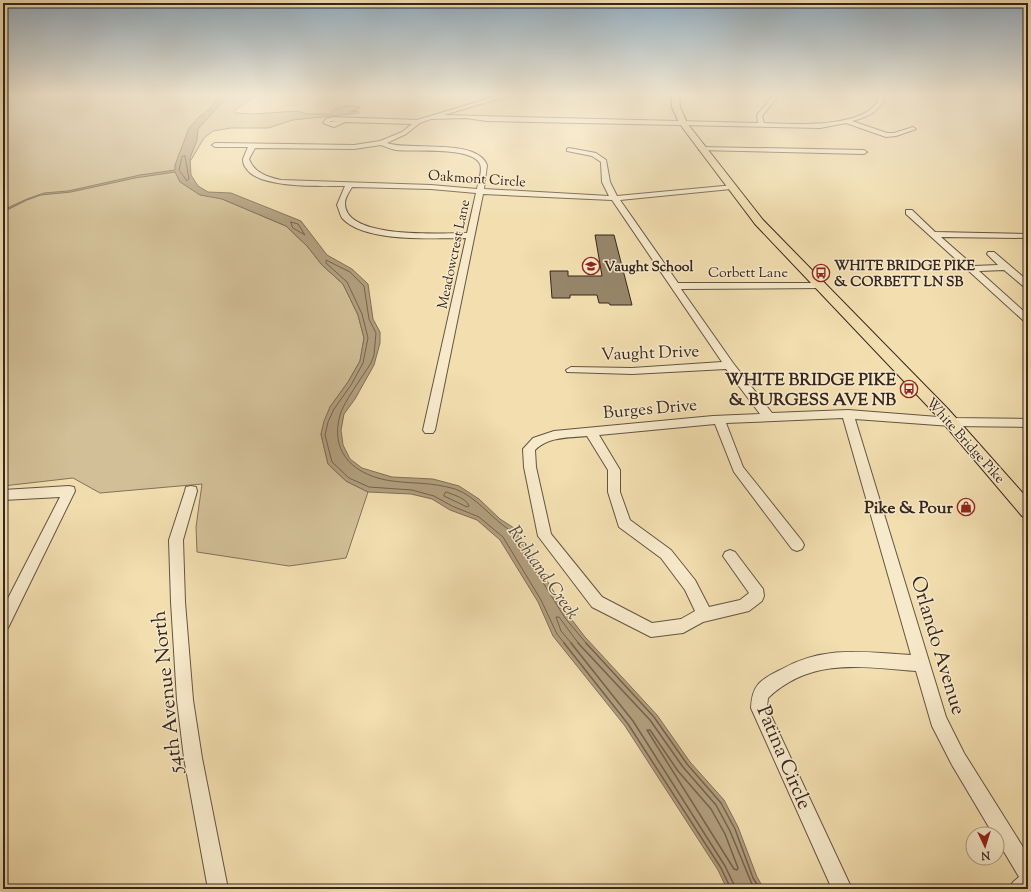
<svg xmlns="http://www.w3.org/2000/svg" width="1031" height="892" font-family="'Sorts Mill Goudy',serif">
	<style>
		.green { fill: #d2bf97; stroke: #84725b }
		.water { fill: #b29f7e; stroke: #806f58 }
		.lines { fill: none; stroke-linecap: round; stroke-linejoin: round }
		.shore-far1 { stroke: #74624e; stroke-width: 1 }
		.shore { stroke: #74624e; stroke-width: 1.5 }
		.building { fill: #97866a; stroke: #35261f }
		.minor-casing { stroke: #645443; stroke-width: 2 }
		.major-casing { stroke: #35261f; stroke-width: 2 }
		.minor { fill: #f7eacb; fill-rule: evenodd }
		.major { fill: #f2deaf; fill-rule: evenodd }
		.labels { text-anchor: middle; stroke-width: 3; stroke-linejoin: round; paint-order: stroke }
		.far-street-label { font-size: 14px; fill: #35261f; stroke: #f7eacb }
		.far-poi-label { font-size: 14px; font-weight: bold; fill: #35261f; stroke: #f7eacb; text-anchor: start }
		.street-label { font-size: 17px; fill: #35261f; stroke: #f7eacb }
		.poi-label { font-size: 17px; font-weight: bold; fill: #35261f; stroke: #f7eacb; text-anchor: end }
		.water-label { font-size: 18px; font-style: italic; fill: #5a4a3c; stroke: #f7eacb }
		.near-street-label { font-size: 20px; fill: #35261f; stroke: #f7eacb }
	</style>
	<rect width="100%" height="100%" fill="#f2deaf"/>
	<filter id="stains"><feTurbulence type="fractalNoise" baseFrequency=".005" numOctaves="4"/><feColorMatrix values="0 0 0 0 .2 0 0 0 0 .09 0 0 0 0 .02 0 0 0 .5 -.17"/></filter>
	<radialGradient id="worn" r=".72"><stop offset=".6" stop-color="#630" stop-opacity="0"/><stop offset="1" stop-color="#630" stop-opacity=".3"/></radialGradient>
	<path class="green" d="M3,95H257L234,111L235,113L254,114L297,111L308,114H332V111C340,106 352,104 360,108L350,112L358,111L359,113L293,120L268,128H231L213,131L204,138L191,160L178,170L180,181L286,226L307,246L322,265L343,284L358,315L364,338L360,361L348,382L330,407L321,434L328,464L346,481L368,492L346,558L289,566L197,552L196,527L202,484L100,493L73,478L3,486Z"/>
	<path class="water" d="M219,95H229L198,129L197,140L190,158L191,175L198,186L208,192L231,193L301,221L327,255L352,269L368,284L373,319L380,332V343L374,365L355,399L344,414L341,430L343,445L350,459L362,468L392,477L433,479L459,486L479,499L500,519L514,528L569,616L585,637L657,715L690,762L724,800L738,827L757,877L764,889H727L718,870L625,726L553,636L538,602L500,540L477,520L450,510L432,499L411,494L368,492L346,481L328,464L321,434L324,421L330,407L348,382L360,361L364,338L358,315L343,284L322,265L307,246L286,226L222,199L200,195L180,182L175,172L135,178L71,192L41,195L27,200L3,212V210L27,199L44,193L68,191L140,175L175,170V165L189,128L199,117L211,108Z"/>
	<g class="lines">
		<g class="shore-far1">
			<path d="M185,156L189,179L187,181L179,170L182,157Z"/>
			<path d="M291,222L298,224L305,235L293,228Z"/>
			<path d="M446,492C454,495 466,498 469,506L467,507L444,496Z"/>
			<path d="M565,644L557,634L541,600L503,537L479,517L452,506L434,496L412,490L369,487L349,478L332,462L325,435L328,422L334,409L351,385L363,363L368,338L362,314L347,282L326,263V260L350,272L364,286L369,319L376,333L374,355L371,363C363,376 343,403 340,415C329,454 356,476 392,481C415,484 431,482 455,489C476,496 492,519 511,531L565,618L587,644"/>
			<path d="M572,644L561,631L556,617H559L579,644"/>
		</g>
		<g class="shore">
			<path d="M564,643L628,724L721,868L731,889"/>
			<path d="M571,643L633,721L725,866L736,889"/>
			<path d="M578,643L650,720L683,767L716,805L730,831L754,889"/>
			<path d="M586,643L654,717L687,764L721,803L735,829L753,878L760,889"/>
			<path d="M647,730H650L678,771L711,809L725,834L738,868L737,870L734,869Z"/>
		</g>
	</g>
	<path class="building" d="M595,235H614L632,305H610L609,303H599L597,295H570V298H552L550,271H568V276H602Z"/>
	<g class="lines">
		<defs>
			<g id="minor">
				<path d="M500,95H511L444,115L758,123L757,115L773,95H779L762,116L764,123C792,124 862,129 878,101L876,95H882L884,101C877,113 865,118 852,121L887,133H894L913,127L916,129L896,136L886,137L846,123L820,128L487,121L466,118L431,119L420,123L406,134L387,143C410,151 477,138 487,165L484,189L609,196L602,182L601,162L592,156L567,151V149L569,148L596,153L606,160L610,182L617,196L734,185V189H731L620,200L678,283H825V287L822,288L681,289L733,363L772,413L848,410L951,418L1028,419V427L951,426L855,419L946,717L964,753L1028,855V889H1010L1013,882L1019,877L997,840V834H993L952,765L932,726L916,671C862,667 811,657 768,698L767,707L852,889H832L751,708C752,685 760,680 780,670C824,645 863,652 911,655L843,418L726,423L743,467L802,541L804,545L802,549L797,551L792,549L734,472L715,424L599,435L620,470V492L630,520L671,550L695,580L709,607L740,600L749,593L723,556L725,552L730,550L735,552L763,589L764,596L762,601L749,611L703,622L683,633L651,637L592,607L538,536L524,467L523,449L533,438L554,431L713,416L760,414L726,369L632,374L567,372L566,370L571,367L632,368L722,362L612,200L483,194L435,430L433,433H425L423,430L466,238C435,238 366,243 343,219C340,216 339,209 337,205L345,186C323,186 258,189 246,168C244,166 243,162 243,159L248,147H215L212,145L215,143L354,145L380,141L402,132L412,124L345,122L334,127L323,123L326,119L334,117L417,120ZM334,121H338L330,122V121ZM381,145C386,147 391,149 396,150C413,152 472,146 480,164C483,171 478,182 477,189L431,185L281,180C268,177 254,173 249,159L255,148L354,149ZM352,187L431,189L476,193L467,233C443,233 344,240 345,203C345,198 349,192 352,187ZM587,436L608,470V492L619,527L661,558L685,590L695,611L681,619L652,623L602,597L551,534L536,467L535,450C549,436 569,438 587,436Z"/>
				<path d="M701,147L864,150L867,152L864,154L699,150V148Z"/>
				<path d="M906,210H912L935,232L1028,234V238L941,237L974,266L998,265L987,254L988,252H994L1028,281V286H1023L1004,270L979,271L1028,315V323L1025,322L906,214Z"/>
				<path d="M69,486L74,487L75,491L8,628L3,630V608L60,497L3,500V490Z"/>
				<path d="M191,486L196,487L197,491L183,540L185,602L193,700L202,758L228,889H208L184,758L177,700L171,602L169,540L185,491L186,487Z"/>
			</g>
			<path id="major" d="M671,95H679L680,107L687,123L763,220L948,409L1028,499V518L1022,516L938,417L755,224L679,123L672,107Z"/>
		</defs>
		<use href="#minor" class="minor-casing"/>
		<use href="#major" class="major-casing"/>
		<use href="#minor" class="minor"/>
		<use href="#major" class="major"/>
	</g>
	<linearGradient id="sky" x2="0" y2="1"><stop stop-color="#92acbe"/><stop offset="0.43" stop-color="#f9f0db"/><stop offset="1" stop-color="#f9f0db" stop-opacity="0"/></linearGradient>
	<rect width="1031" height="220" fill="url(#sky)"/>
	<defs>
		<symbol id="school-ring" viewBox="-11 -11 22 22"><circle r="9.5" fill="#f7eacb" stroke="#8f2418" stroke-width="1.5"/><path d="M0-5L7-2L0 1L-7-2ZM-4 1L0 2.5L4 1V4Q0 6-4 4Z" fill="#8f2418"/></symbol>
		<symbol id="bus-ring" viewBox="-11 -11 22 22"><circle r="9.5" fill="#f7eacb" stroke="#8f2418" stroke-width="1.5"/><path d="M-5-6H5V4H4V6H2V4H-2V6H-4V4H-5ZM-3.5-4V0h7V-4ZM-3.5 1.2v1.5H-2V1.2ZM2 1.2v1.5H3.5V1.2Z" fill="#8f2418"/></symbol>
		<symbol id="shop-ring" viewBox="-11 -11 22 22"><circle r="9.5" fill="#f7eacb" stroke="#8f2418" stroke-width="1.5"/><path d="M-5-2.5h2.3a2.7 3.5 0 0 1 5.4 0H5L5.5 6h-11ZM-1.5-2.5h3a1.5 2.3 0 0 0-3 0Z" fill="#8f2418"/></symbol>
	</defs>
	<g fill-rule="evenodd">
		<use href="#school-ring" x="581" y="256" width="20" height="20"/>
		<use href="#bus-ring" x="811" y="263" width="20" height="20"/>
		<use href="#bus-ring" x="899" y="379" width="20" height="20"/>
		<use href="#shop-ring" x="956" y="497" width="20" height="20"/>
	</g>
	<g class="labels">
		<g class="far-street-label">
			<text transform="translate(477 178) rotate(4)" y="5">Oakmont Circle</text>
			<text transform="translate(453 254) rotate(-78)" y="5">Meadowcrest Lane</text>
			<text x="748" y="277">Corbett Lane</text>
			<text transform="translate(966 440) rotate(48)" y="5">White Bridge Pike</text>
		</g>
		<g class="far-poi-label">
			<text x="834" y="270">WHITE BRIDGE PIKE<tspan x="834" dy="16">&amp; CORBETT LN SB</tspan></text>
			<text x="604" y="271">Vaught School</text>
		</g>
		<g class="street-label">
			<text transform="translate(650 352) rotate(-2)" y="6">Vaught Drive</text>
			<text transform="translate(650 408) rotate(-5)" y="6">Burges Drive</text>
		</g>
		<g class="poi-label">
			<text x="896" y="385">WHITE BRIDGE PIKE<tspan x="896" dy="20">&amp; BURGESS AVE NB</tspan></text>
			<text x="953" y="513">Pike &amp; Pour</text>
		</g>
		<g class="water-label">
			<text transform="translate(544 572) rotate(55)" y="6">Richland Creek</text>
		</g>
		<g class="near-street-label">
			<text transform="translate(939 645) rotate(73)" y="7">Orlando Avenue</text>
			<text transform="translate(166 692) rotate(-96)" y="7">54th Avenue North</text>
			<text transform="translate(785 757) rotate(67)" y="7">Patina Circle</text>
		</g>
	</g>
	<rect width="1031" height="892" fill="none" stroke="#f2deaf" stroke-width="16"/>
	<rect x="4" y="4" width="1023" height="884" fill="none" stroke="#35261f" stroke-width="2"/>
	<rect x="8" y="8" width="1015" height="876" fill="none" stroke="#35261f"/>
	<g transform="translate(985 846) rotate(176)"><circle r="19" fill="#f7eacb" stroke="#a99c86"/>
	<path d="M0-3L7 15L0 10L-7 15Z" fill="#8f2418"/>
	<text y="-6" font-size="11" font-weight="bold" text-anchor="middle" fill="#35261f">N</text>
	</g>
	<rect width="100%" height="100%" filter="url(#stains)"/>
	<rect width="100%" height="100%" fill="url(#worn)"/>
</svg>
